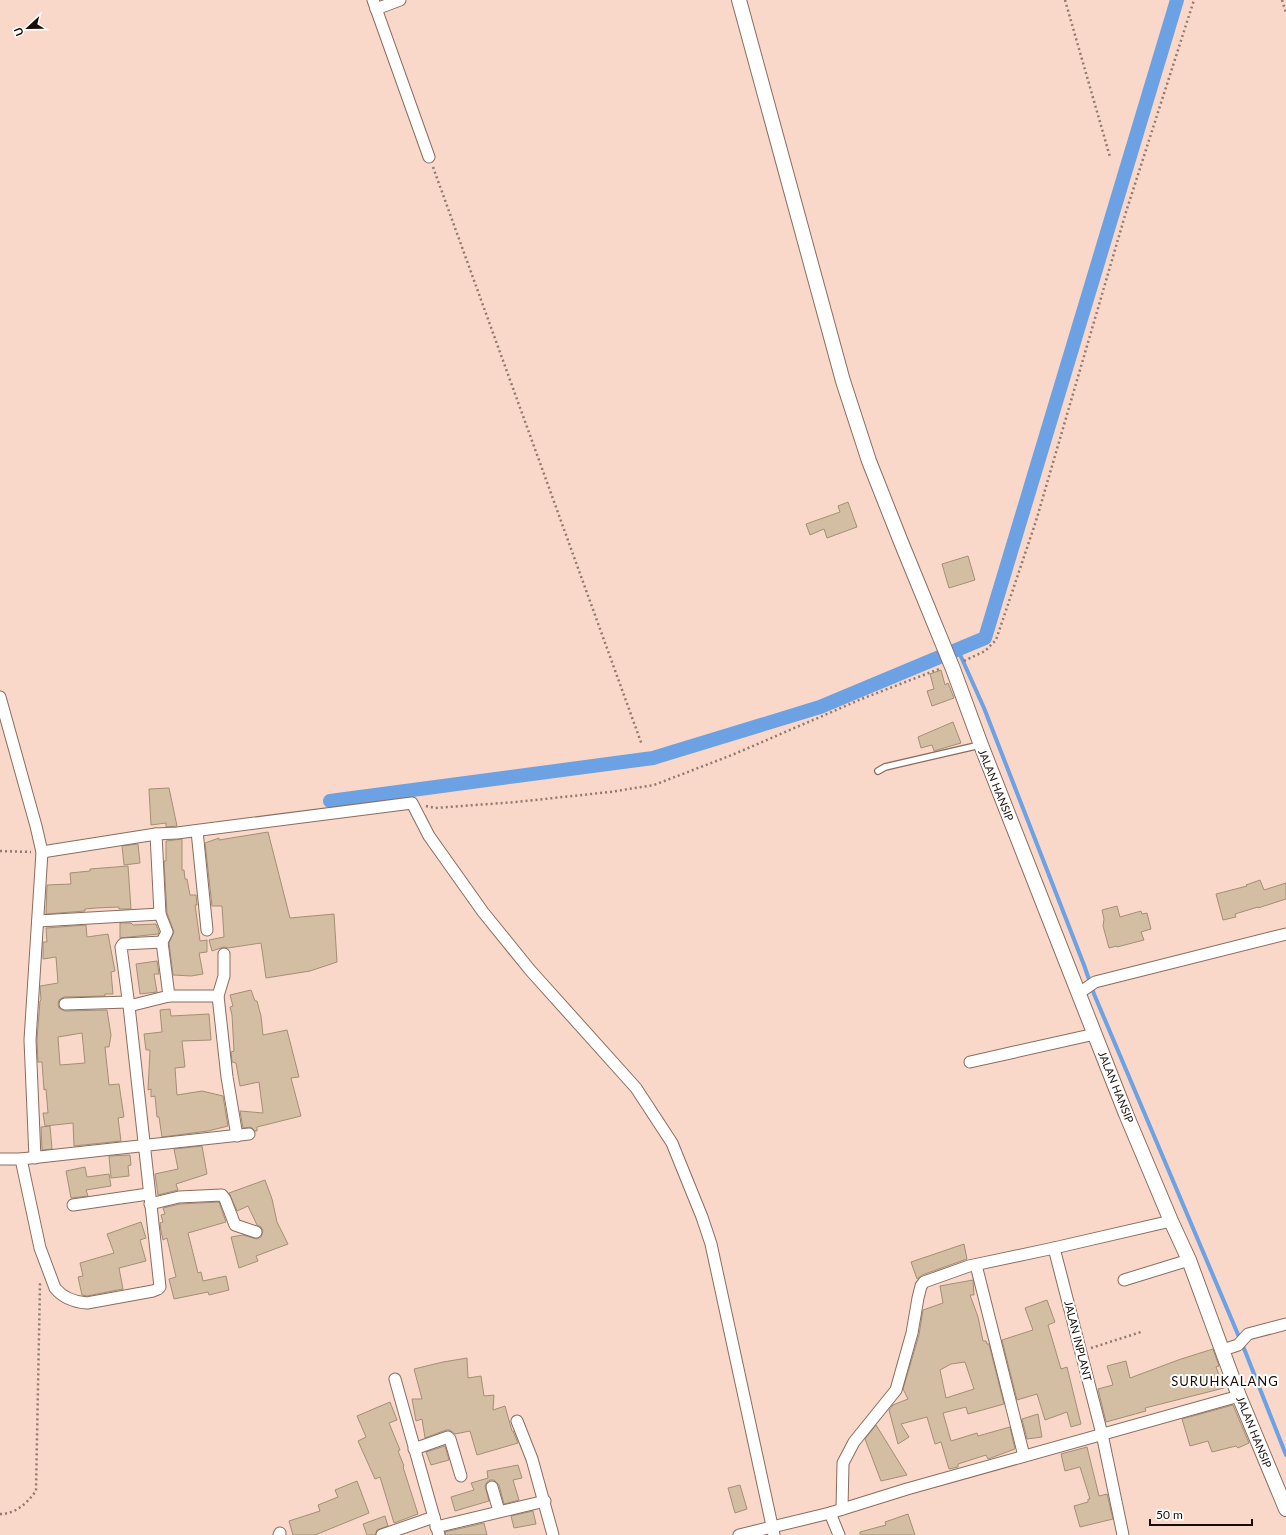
<svg xmlns="http://www.w3.org/2000/svg" width="1286" height="1535" font-family="Lato,sans-serif">
	<style>
		.lines { fill: none; stroke-linecap: round; stroke-linejoin: round }
		.stream { stroke: #6ca1e4; stroke-width: 4 }
		.canal { stroke: #6ca1e4; stroke-width: 14 }
		.building { fill: #d3bea3; stroke: #a38f75; fill-rule: evenodd }
		.service-casing { stroke: #8a6c5f; stroke-width: 8 }
		.minor-casing { stroke: #8a6c5f; stroke-width: 13 }
		.tertiary-casing { stroke: #8a6c5f; stroke-width: 16 }
		.path { stroke: #90796f; stroke-width: 2.5; stroke-dasharray: 2 3; stroke-linecap: butt }
		.service { stroke: #fff; stroke-width: 5.5 }
		.minor { stroke: #fff; stroke-width: 11 }
		.tertiary { stroke: #fff; stroke-width: 14 }
		.labels { text-anchor: middle; stroke-width: 4; stroke-linejoin: round; paint-order: stroke }
		.street-label { font-size: 11px; fill: #170c07; stroke: #fff }
		.quarter-label { font-size: 13px; letter-spacing: 1px; fill: #170c07; stroke: #fff }
	</style>
	<rect width="100%" height="100%" fill="#fad8c9"/>
	<g class="lines">
		<path class="stream" d="M958,650L984,708L1084,965L1094,994L1245,1351L1286,1455"/>
		<path class="canal" d="M330,801L653,758L820,707L985,638L1177,0"/>
	</g>
	<g class="building">
		<path d="M848,502L857,527L827,538L824,529L810,535L806,524L840,512L838,506Z"/>
		<path d="M968,556L975,580L949,588L942,564Z"/>
		<path d="M941,670L945,685L948,683L954,698L932,706L927,691L934,689L930,674Z"/>
		<path d="M953,722L961,743L934,751L932,745L921,748L918,737Z"/>
		<path d="M169,788L177,826L166,827V823L151,825L149,789Z"/>
		<path d="M268,832L290,918L334,914L337,962L310,971L266,978L261,943L228,948L224,947L212,951L209,940L224,937L222,906H212L205,843L219,838V840Z"/>
		<path d="M182,839V870H184L185,879H187L190,895H196L197,905H195L200,941L207,940V952L199,953L203,974L191,976L173,975L169,943L174,932L167,913L164,861H166V841Z"/>
		<path d="M138,844L140,863L124,865L122,846Z"/>
		<path d="M128,866L131,909H119V907L96,908L85,909V911L46,914L47,885L71,884L70,873L90,871V869Z"/>
		<path d="M1260,880L1264,890L1286,883V899L1258,908V907L1235,914L1236,917L1223,920L1216,894L1247,886L1246,885Z"/>
		<path d="M1117,906L1120,917L1141,911L1142,914L1147,913L1151,929L1141,932L1144,940L1117,947V946L1109,948L1103,926L1104,919L1102,910Z"/>
		<path d="M120,923H131L133,925L156,924L159,932L158,934L120,938Z"/>
		<path d="M86,925L87,937L108,934L115,971L111,972L113,994H105V996L64,997L59,1000L58,1005L59,1008L65,1011L107,1010L111,1035L109,1047H105L109,1085L119,1084L124,1117L118,1118L121,1141L74,1146L73,1123L45,1126L43,1113H48L46,1089L44,1090L42,1062H38L37,1040L40,1001L41,1000L40,986L58,983L56,957L43,959V942H47L46,928ZM82,1033L85,1063L60,1065L58,1037Z"/>
		<path d="M157,961L159,974H154L157,992L140,994L136,964Z"/>
		<path d="M251,990L255,1001H257L261,1016L263,1035L287,1030L299,1077L291,1078L301,1116L257,1127V1131H255L251,1127L243,1128L240,1111L263,1113L259,1082L240,1086L236,1063L232,1062L231,1052L234,1051L232,1015L230,1007L233,1006L230,995Z"/>
		<path d="M170,1009L171,1016L209,1014L211,1040L182,1041L185,1067L175,1068L177,1095L202,1091L223,1096L228,1126L208,1131L162,1137L159,1117H157L155,1096L151,1097V1089L148,1090L150,1050H146L144,1034L162,1032L160,1010Z"/>
		<path d="M50,1126L52,1149L42,1150L41,1127Z"/>
		<path d="M202,1146L207,1174L176,1184L178,1190L158,1195L155,1174L178,1169L174,1149Z"/>
		<path d="M130,1155L131,1165L128,1166L129,1176L111,1178L109,1156Z"/>
		<path d="M85,1167L87,1177L109,1174L111,1186L86,1190L88,1196L71,1198L66,1171Z"/>
		<path d="M265,1180L272,1199L277,1222L288,1244L256,1256L258,1261L239,1268L231,1237L243,1235L257,1239L261,1237L263,1231L261,1227L257,1225L248,1206L237,1211L229,1193Z"/>
		<path d="M219,1202L226,1222L188,1233L198,1273L201,1272L203,1281L226,1276L229,1290L209,1295L208,1292L174,1299L169,1279L176,1277L167,1238L163,1240L161,1231L160,1223L163,1222L161,1215L165,1214L163,1208L180,1204Z"/>
		<path d="M141,1222L146,1238L140,1240L146,1261L119,1268L123,1289L87,1296L82,1295L78,1277L83,1276L80,1263L114,1253L107,1234Z"/>
		<path d="M964,1244L967,1259L922,1275L917,1279L911,1262Z"/>
		<path d="M973,1280L974,1295H970L978,1317L983,1341H986L987,1344H989L1004,1404L968,1414L966,1407L943,1413L951,1441L977,1433L978,1436L1010,1427L1015,1449L988,1459L986,1455L958,1464V1467L949,1469L941,1442L935,1444L927,1417L901,1424L909,1437L898,1444L889,1410L893,1405L908,1399L903,1389L919,1335L923,1310L943,1303L940,1286ZM965,1362L974,1389L946,1398L940,1370L951,1364Z"/>
		<path d="M1047,1300L1055,1322L1048,1325L1061,1369L1067,1367L1081,1424L1071,1427L1067,1412L1045,1420L1037,1394L1017,1400L1002,1340L1033,1330L1025,1308Z"/>
		<path d="M1213,1349L1219,1366L1216,1367L1224,1388L1145,1408L1146,1411L1106,1422L1098,1389L1113,1385L1107,1366L1126,1361L1130,1378L1181,1359Z"/>
		<path d="M467,1358L468,1378L481,1376L484,1396L494,1395L493,1410L505,1406L512,1431H513L518,1443L477,1455L470,1431L455,1434L450,1430H446L425,1438L422,1419L416,1421L412,1399H422L414,1369L443,1362Z"/>
		<path d="M390,1402L397,1420L389,1423L400,1450L398,1451L404,1466L403,1467L418,1514L394,1523L380,1477L375,1479L358,1441L366,1437L357,1416Z"/>
		<path d="M1233,1405L1249,1443L1238,1448L1236,1446L1212,1452L1208,1441L1190,1446L1182,1419Z"/>
		<path d="M1038,1414L1042,1437L1027,1439L1022,1419Z"/>
		<path d="M876,1425L907,1475L881,1481L865,1439Z"/>
		<path d="M445,1446L449,1460L431,1465L426,1452Z"/>
		<path d="M1087,1447L1099,1496L1107,1494L1113,1519L1080,1527L1074,1506L1088,1502V1499H1090L1080,1467L1065,1471L1061,1454Z"/>
		<path d="M518,1465L522,1478L513,1480L519,1500L504,1504L499,1485L494,1480H490L487,1482L485,1486L489,1501L455,1511L451,1497L474,1490L471,1483L488,1478L487,1471Z"/>
		<path d="M357,1481L369,1513L315,1535H293L289,1521L320,1511L318,1505L338,1497L335,1490Z"/>
		<path d="M740,1485L747,1509L735,1513L728,1488Z"/>
		<path d="M533,1511L536,1524L514,1528L511,1516Z"/>
		<path d="M908,1514L915,1535H860V1532L886,1525L885,1522Z"/>
		<path d="M385,1516L388,1526L377,1530L375,1535H367L363,1524Z"/>
		<path d="M484,1523L487,1535H446L445,1532Z"/>
	</g>
	<g class="lines">
		<defs>
			<path id="service" d="M878,771L885,767L980,745"/>
			<g id="minor">
				<path d="M373,0L429,157"/>
				<path d="M376,9L400,0"/>
				<path d="M0,697L36,826L42,852L30,1040L35,1158"/>
				<path d="M197,831L207,930"/>
				<path d="M42,852L156,834"/>
				<path d="M38,921L160,914"/>
				<path d="M1078,992L1085,989L1095,982L1286,934"/>
				<path d="M169,996H218L224,976V954"/>
				<path d="M218,996L227,1077L237,1136"/>
				<path d="M65,1004L128,1002"/>
				<path d="M129,1006L121,947L123,944L162,942"/>
				<path d="M970,1062L1095,1034"/>
				<path d="M249,1134L21,1159L40,1248L55,1288C63,1298 74,1302 87,1303L153,1291L158,1289L160,1287L129,1006L169,996L162,942L167,932L160,914L156,834L177,833L412,803L429,836L483,912L530,970L636,1088L672,1143L702,1217L711,1244L774,1535"/>
				<path d="M0,1159H21"/>
				<path d="M150,1204L179,1197L222,1195L225,1199L235,1225L256,1232"/>
				<path d="M73,1205L148,1194"/>
				<path d="M1054,1248L1102,1434L1123,1535"/>
				<path d="M976,1265L1024,1456"/>
				<path d="M1124,1280L1189,1260"/>
				<path d="M1223,1350L1238,1345L1248,1334L1286,1324"/>
				<path d="M395,1379L439,1535"/>
				<path d="M517,1421L532,1459L553,1535"/>
				<path d="M414,1449L448,1437L450,1439L461,1476"/>
				<path d="M492,1487L499,1511"/>
				<path d="M842,1509L843,1463L854,1442L896,1390L912,1333L918,1298L921,1286L924,1282L969,1266L1054,1248L1171,1221"/>
				<path d="M830,1513L839,1535"/>
				<path d="M436,1527L545,1501"/>
				<path d="M279,1535L280,1533"/>
				<path d="M382,1535L434,1517"/>
				<path d="M739,1535L830,1513L907,1489L1239,1396"/>
			</g>
			<path id="tertiary" d="M739,0L843,381L869,461L901,542L953,669L981,745L1126,1114L1171,1221L1189,1260L1239,1396L1286,1509"/>
		</defs>
		<use href="#service" class="service-casing"/>
		<use href="#minor" class="minor-casing"/>
		<use href="#tertiary" class="tertiary-casing"/>
		<g class="path">
			<path d="M1065,0L1110,157"/>
			<path d="M1282,0L1286,13"/>
			<path d="M433,167L642,745"/>
			<path d="M964,661L985,651L996,640L1036,521L1126,212L1194,0"/>
			<path d="M426,806L435,808L516,802L610,792L654,785L732,755L864,698L939,669"/>
			<path d="M0,851L31,852"/>
			<path d="M1091,1348L1141,1332"/>
			<path d="M0,1514C16,1514 27,1503 36,1491L40,1283"/>
		</g>
		<use href="#service" class="service"/>
		<use href="#minor" class="minor"/>
		<use href="#tertiary" class="tertiary"/>
	</g>
	<g class="labels">
		<g class="street-label">
			<text transform="translate(996 785) rotate(68)" y="4">JALAN HANSIP</text>
			<text transform="translate(1116 1087) rotate(68)" y="4">JALAN HANSIP</text>
			<text transform="translate(1078 1341) rotate(76)" y="4">JALAN INPLANT</text>
			<text transform="translate(1254 1432) rotate(68)" y="4">JALAN HANSIP</text>
		</g>
		<g class="quarter-label">
			<text x="1225" y="1386">SURUHKALANG</text>
		</g>
	</g>
	<g transform="translate(28 28) rotate(248)" stroke="#ffffff" stroke-width="3" paint-order="stroke">
	<path d="M0-3L7 15L0 10L-7 15Z" fill="#170c07"/>
	<text y="-6" font-size="11" font-weight="bold" text-anchor="middle" fill="#170c07">U</text>
	</g>
	<path d="M1150 1519v6h102v-6" fill="none" stroke="#170c07" stroke-width="2"/>
	<text x="1156" y="1519" font-size="12" fill="#170c07" stroke="#ffffff" stroke-width="3" paint-order="stroke">50 m</text>
</svg>
